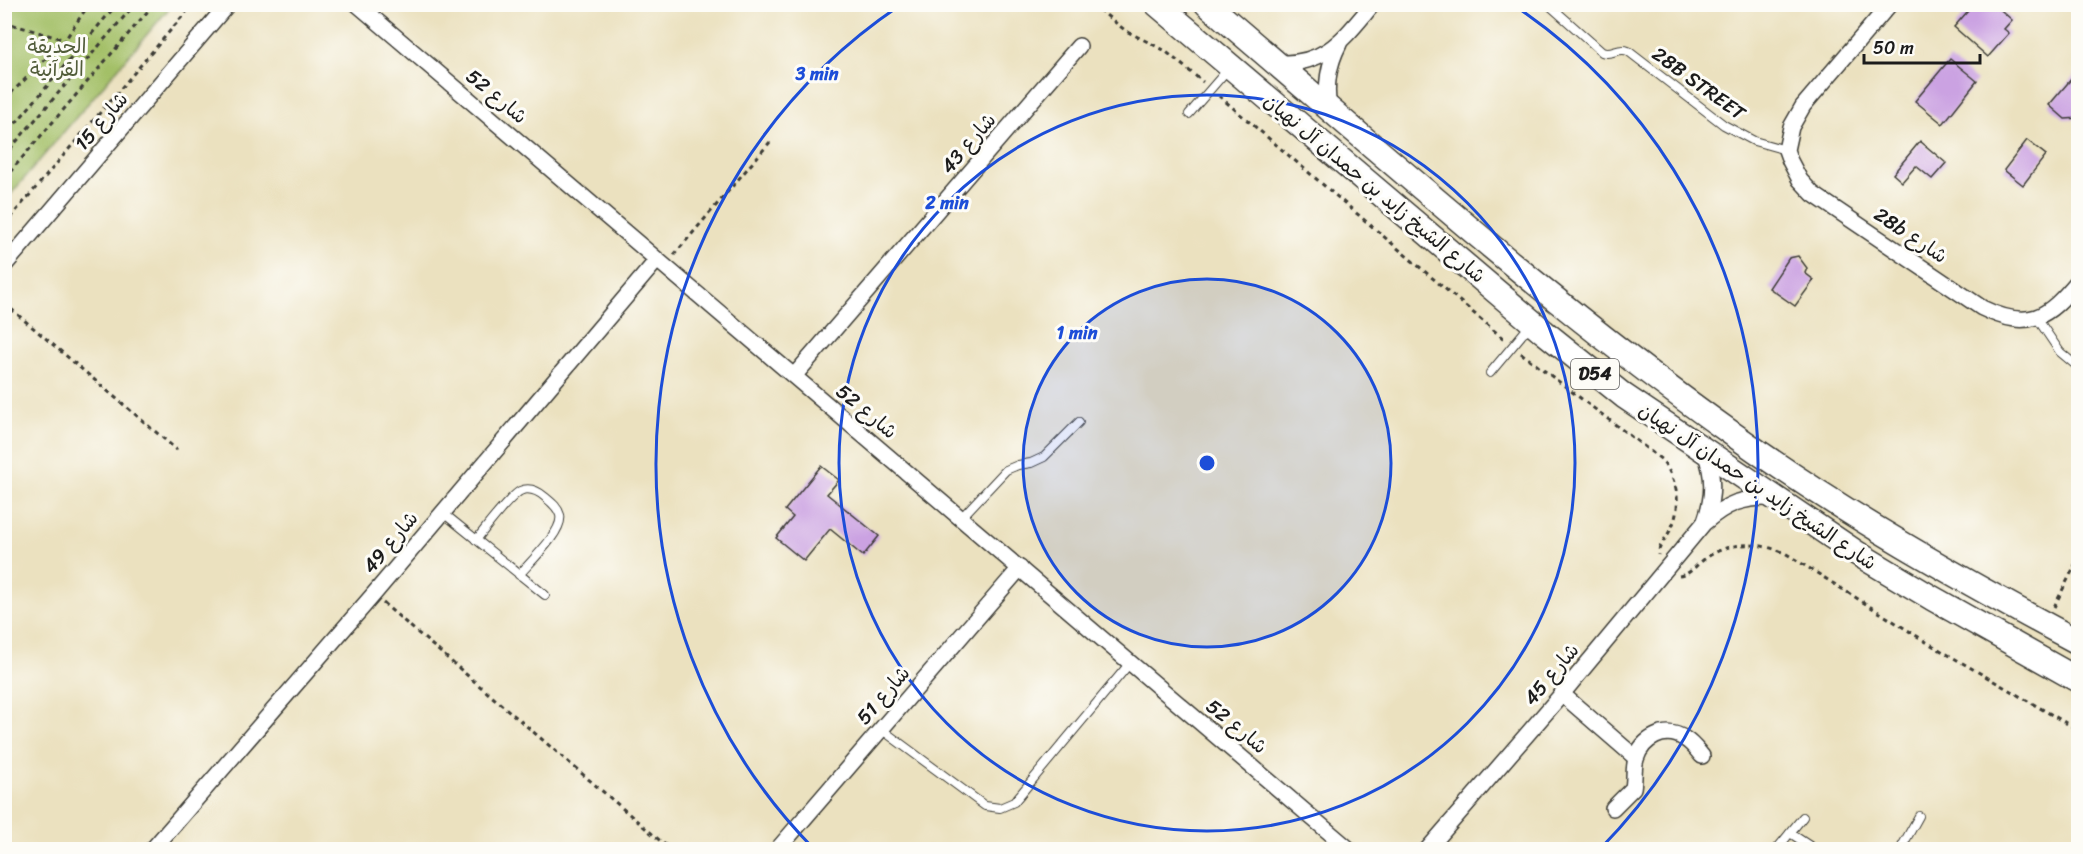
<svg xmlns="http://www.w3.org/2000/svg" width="2083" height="854" font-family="Sriracha,'Playpen Sans Arabic',sans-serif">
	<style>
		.green { fill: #a3bf66; stroke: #606e41; stroke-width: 1.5 }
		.building { fill: #cba2e2 }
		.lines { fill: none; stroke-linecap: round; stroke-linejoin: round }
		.lane-casing { stroke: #3b3a34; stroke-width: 10 }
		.street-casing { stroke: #3b3a34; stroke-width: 18 }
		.primary-casing { stroke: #3b3a34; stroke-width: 27 }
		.path { stroke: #3b3a34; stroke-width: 3; stroke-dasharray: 4.5 4.5; stroke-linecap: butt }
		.lane { stroke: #fff; stroke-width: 8 }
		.street { stroke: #fff; stroke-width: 15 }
		.primary { stroke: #fff; stroke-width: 24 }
		.ring { fill: none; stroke: #1d4ed8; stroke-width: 3 }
		.labels { text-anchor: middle; stroke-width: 6; stroke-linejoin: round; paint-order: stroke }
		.shield { fill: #fdfcf7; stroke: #605f5e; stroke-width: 1.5 }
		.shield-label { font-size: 18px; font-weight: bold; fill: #1c1c1c }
		.park-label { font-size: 20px; fill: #525d3a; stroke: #fdfcf7 }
		.street-label { font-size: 20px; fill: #1c1c1c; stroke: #fdfcf7 }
		.centre { fill: #1d4ed8; stroke: #fdfcf7; stroke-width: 3 }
		.ring-label { font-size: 18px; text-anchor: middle; font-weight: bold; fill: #1d4ed8; stroke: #fdfcf7; stroke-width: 6; stroke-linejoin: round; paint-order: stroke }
	</style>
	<rect width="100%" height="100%" fill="#fdfcf7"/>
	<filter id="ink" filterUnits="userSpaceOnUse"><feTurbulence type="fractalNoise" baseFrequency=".0167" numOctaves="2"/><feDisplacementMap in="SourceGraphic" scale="12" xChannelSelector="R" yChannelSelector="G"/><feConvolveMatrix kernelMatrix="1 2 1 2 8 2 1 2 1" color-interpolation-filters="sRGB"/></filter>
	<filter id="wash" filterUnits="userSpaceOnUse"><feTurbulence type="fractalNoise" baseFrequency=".008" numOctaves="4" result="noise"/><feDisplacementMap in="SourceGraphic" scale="24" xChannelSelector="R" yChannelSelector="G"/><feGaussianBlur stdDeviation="1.35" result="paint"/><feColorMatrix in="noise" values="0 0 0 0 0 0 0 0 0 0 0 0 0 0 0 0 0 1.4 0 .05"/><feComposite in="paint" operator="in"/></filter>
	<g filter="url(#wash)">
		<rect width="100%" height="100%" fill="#ebe1bf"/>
		<path class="green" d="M5,4L172,5L5,201L4,5Z"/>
		<g id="blocks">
			<g class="building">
				<path d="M1974,4H1994L2012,20L2004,29L2009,33L1988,57L1954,27Z"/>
				<path d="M1950,59L1977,81L1943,124L1915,101Z"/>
				<path d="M2079,70V118L2065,119L2049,105Z"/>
				<path d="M2027,140L2046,155L2023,185L2004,170Z"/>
				<path d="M1920,141L1946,163L1932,179L1916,166L1902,182L1893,174Z"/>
				<path d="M1798,256L1807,268L1805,273L1814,280L1795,306L1769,288L1789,258Z"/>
				<path d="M821,466L839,480L827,494L879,536L863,556L830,529L804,561L776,538L793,517L785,510Z"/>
			</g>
		</g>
	</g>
	<g filter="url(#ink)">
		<use href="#blocks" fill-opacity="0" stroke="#3b3a34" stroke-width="1.5"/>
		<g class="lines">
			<defs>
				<g id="lane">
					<path d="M1548,4L1602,52C1612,56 1618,47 1628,51L1724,125L1754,141L1786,150"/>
					<path d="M1189,114L1229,68"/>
					<path d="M2037,318L2060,352L2078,367"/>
					<path d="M1490,373L1531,324"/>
					<path d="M442,512L545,595"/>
					<path d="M961,518L1006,470L1018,465L1031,463L1044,457L1079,422"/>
					<path d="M476,540C486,528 508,498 520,491C529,487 538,491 545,497C551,502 558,507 560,515C564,531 530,562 519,575"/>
					<path d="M881,729L985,806L1000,808L1014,802L1130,663"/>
					<path d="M1790,833L1816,850"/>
					<path d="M1776,850L1803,817"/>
					<path d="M1900,850L1919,816"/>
				</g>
				<g id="street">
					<path d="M357,4L1350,850"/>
					<path d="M1890,4L1803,106L1791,127L1786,150L1790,161L1800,180L1813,194L1982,308C2030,331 2047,318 2078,281"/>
					<path d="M1276,63C1326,66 1344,38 1373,4"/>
					<path d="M1329,108C1325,85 1328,65 1339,44"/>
					<path d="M4,266L228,4"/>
					<path d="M794,376L1079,46"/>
					<path d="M1705,452C1714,476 1714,496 1705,521"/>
					<path d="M1562,694L1636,758"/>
					<path d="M1613,808L1633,788C1635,778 1633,769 1636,759C1642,739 1665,725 1685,739C1692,743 1697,750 1702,756"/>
					<path d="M152,850L373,595L657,260"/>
					<path d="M777,850L1020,568"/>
					<path d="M1427,850L1562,694L1704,523C1727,503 1743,497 1773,498"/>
				</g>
				<g id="primary">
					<path d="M1157,4L1544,332L1624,396L1855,552L1932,598L2078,680"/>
					<path d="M1207,4C1380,151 1549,304 1734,435C1843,513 1960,579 2078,642"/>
				</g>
			</defs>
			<use href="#lane" class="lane-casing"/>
			<use href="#street" class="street-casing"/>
			<use href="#primary" class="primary-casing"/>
			<g class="path">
				<path d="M1092,4L1126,31L1164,50L1203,82"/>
				<path d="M4,22L65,40"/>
				<path d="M1219,96L1504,339"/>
				<path d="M4,100L65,40L89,4"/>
				<path d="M4,137L117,4"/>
				<path d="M4,156L135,4"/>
				<path d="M4,179L154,4"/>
				<path d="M4,225L193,4"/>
				<path d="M674,255L770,142"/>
				<path d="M4,303L177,450"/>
				<path d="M1521,353L1662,460C1679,483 1683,509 1668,534C1663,542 1659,546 1658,555"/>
				<path d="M1679,576C1689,575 1694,567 1702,561C1727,541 1756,541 1785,553L1928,643L2078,730"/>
				<path d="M383,603L671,850"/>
				<path d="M2054,607L2078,559"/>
			</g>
			<use href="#lane" class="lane"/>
			<use href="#street" class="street"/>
			<use href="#primary" class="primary"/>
		</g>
	</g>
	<circle cx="1207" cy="463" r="184" fill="#1d4ed8" fill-opacity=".12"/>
	<g class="ring">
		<circle cx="1207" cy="463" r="184"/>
		<circle cx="1207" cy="463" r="368"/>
		<path d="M814 849A551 551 0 0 1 899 6M1515 6A551 551 0 0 1 1600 849"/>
	</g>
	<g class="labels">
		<rect class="shield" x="1571" y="359" width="48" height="30" rx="4.5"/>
		<g class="shield-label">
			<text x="1595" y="380">D54</text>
		</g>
		<g class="park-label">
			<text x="57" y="53">الحديقة<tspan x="57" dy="23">القرآنية</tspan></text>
		</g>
		<g class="street-label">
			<text transform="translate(1699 83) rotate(36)" y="7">28B STREET</text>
			<text transform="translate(497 96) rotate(40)" y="7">شارع 52</text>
			<text transform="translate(101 121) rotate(-49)" y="7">شارع 15</text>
			<text transform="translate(968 143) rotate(-49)" y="7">شارع 43</text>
			<text transform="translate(1375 188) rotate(40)" y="7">شارع الشيخ زايد بن حمدان آل نهيان</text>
			<text transform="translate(1911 235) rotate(34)" y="7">28b شارع</text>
			<text transform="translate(867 411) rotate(40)" y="7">شارع 52</text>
			<text transform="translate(1758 486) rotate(34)" y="7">شارع الشيخ زايد بن حمدان آل نهيان</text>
			<text transform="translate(390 542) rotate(-50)" y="7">شارع 49</text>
			<text transform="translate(1551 674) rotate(-50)" y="7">شارع 45</text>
			<text transform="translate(883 695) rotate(-49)" y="7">شارع 51</text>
			<text transform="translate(1237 726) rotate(40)" y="7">شارع 52</text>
		</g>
	</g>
	<circle cx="1207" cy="463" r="9" class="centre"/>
	<g class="ring-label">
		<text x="817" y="80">3 min</text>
		<text x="947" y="209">2 min</text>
		<text x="1077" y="339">1 min</text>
	</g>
	<rect width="2083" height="854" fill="none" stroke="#fdfcf7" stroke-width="24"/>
	<path d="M1864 54v9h116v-9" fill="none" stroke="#1c1c1c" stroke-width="3"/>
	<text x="1873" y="54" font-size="18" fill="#1c1c1c" stroke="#fdfcf7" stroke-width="4.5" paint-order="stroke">50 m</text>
</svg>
